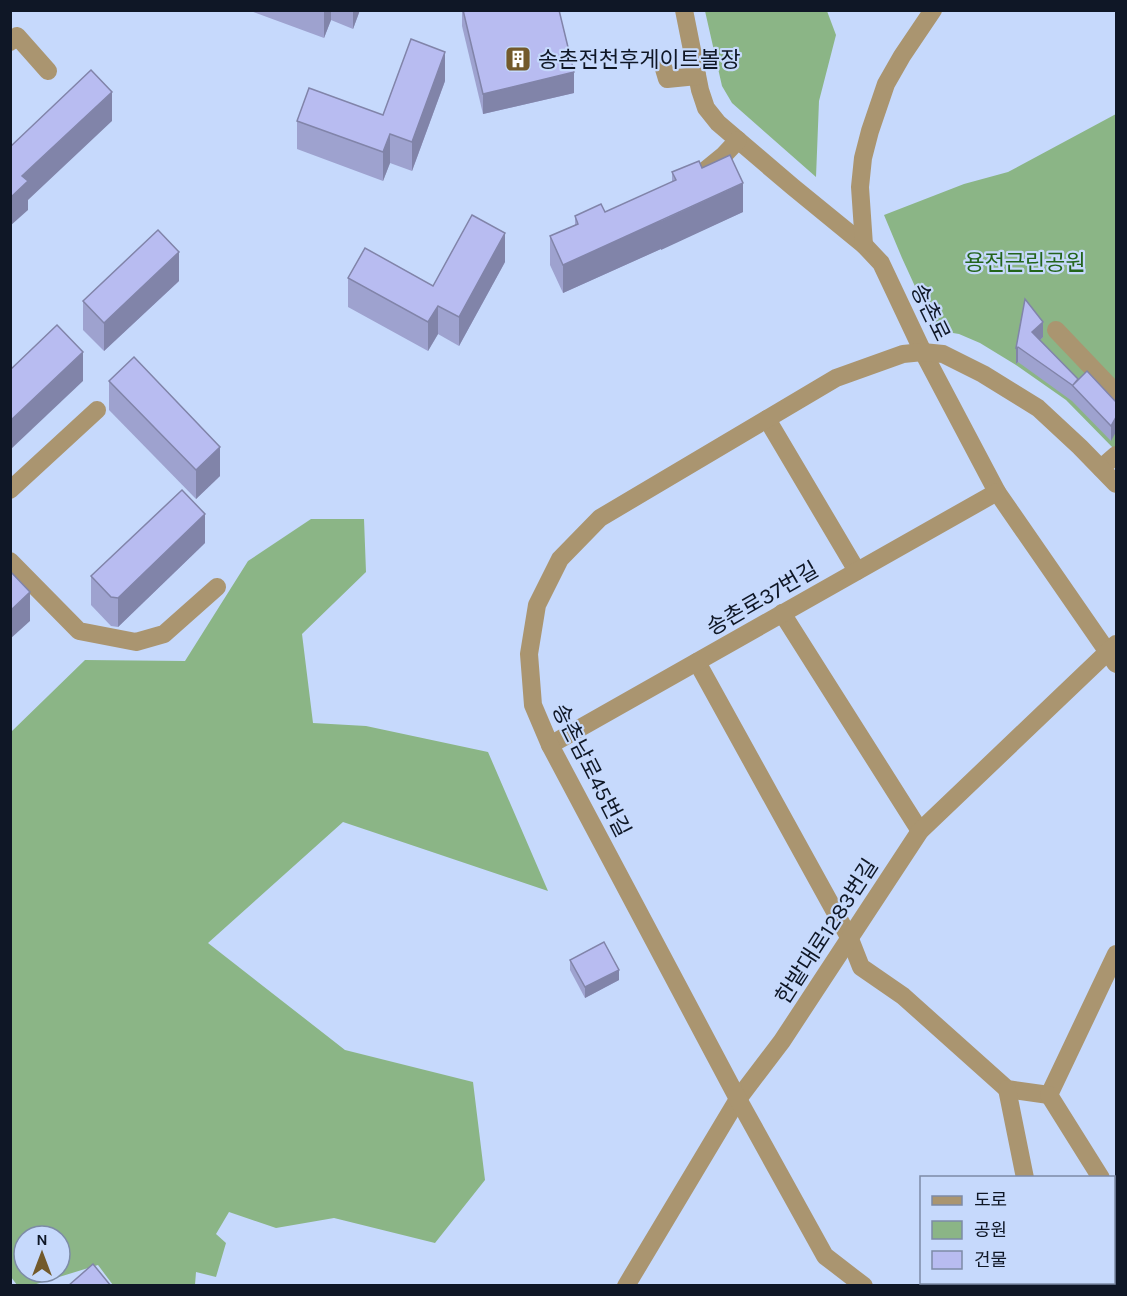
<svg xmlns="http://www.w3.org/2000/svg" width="1127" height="1296" font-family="Karla,'Noto Sans KR',sans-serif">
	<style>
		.green { fill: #8bb586; fill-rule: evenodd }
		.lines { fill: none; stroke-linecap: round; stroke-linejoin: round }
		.minor { stroke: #aa9570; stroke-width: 18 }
		.wall { fill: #9ea2cf }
		.shaded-wall { fill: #8184a9 }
		.building { fill: #b8bcf1; stroke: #8184a9; stroke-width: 1.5 }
		.labels { text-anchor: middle; stroke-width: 4.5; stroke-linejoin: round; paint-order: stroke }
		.poi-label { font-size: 22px; fill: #0f1726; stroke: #c6d9fc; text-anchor: start }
		.park-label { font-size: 22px; fill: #23641c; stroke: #c6d9fc }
		.street-label { font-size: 22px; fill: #0f1726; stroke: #c6d9fc }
	</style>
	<rect width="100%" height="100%" fill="#c6d9fc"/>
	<g class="green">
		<path d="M705,11H827L836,35L819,101L816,177L732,103L722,86Z"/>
		<path d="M1116,114V451L1066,400L1016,365L980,343L959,334L935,330L902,258L884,215L964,184L1008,172Z"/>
		<path d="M311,519H364L366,572L302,634L313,723L366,726L488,752L548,891L343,822L208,943L345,1050L473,1082L485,1180L435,1243L334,1218L276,1228L229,1212L216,1234L226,1243L216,1277L196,1272L195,1285H113L98,1265L33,1285H17L11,1277V732L85,660L185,661L248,561ZM24,1236H60V1272H24Z"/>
	</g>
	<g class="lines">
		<g class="minor">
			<path d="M684,10L700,90L706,108L718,123L793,187L864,245L881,263L923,352L997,492L1116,664"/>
			<path d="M10,42L17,36L48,71"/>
			<path d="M664,69L667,79L697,76"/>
			<path d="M697,177L724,155L738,140"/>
			<path d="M864,245L860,187L863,158L870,131L886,84L902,56L933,10"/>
			<path d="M1056,330L1116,393"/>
			<path d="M767,419L857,571"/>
			<path d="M1101,468L1116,455"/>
			<path d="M10,490L97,410"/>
			<path d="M10,561L79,631L136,642L164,634L217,587"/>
			<path d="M782,613L920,831"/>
			<path d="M697,662L850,939L861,967L903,996L1007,1089L1049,1095"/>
			<path d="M550,745L997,492"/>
			<path d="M1007,1089L1025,1178"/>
			<path d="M1049,1095L1116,954"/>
			<path d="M1049,1095L1101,1178"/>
			<path d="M1114,1197L1116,1200"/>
			<path d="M626,1286L738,1099L782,1041L920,831L1116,644"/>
			<path d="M864,1286L825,1256L738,1099L550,745L533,705L529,654L537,605L560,559L600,518L836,378L903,354L923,352L943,354L983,374L1038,408L1080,447L1116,484"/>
			<path d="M1015,1286L1016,1282"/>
		</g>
	</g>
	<g class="wall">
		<path d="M248,10H360L353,29L331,20L324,38Z"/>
		<path d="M462,10H559L574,93L483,114L462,26Z"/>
		<path d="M445,81L412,171L390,163L383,181L297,149V121L383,115Z"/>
		<path d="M702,168L743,212L563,293L550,265V236L575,225V216L605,212L672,182V172Z"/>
		<path d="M505,262L459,346L438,334L428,351L348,307V278L433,286Z"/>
		<path d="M179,281L104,351L83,330V301Z"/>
		<path d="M1025,299L1043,337L1040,340L1078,379L1116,402L1111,441L1072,401L1018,362L1016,364V348Z"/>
		<path d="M109,381L220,476L196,499L109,410Z"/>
		<path d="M205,543L118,627L111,626L91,605V576Z"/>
		<path d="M570,960L619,980L585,998L570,970Z"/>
	</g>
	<g class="shaded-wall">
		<path d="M324,10H331V20L324,38Z"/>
		<path d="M353,10H360L353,29Z"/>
		<path d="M445,52V81L412,171V142Z"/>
		<path d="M574,72V93L483,114V94Z"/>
		<path d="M112,92V121L28,200V210L10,226V198L22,176Z"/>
		<path d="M390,134V163L383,181V152Z"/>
		<path d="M743,183V212L661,250V221Z"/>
		<path d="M661,220V249L563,293V265Z"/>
		<path d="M505,233V262L459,346V317Z"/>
		<path d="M179,252V281L104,351V323Z"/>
		<path d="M438,306V334L428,351V322Z"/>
		<path d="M1043,322V337L1032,348V332Z"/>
		<path d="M1018,347V362L1016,364V348Z"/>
		<path d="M83,352V381L10,450V421Z"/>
		<path d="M1116,417V432L1111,441V426Z"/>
		<path d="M220,447V476L196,499V470Z"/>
		<path d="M205,514V543L118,627V598Z"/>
		<path d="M30,592V621L10,639V611Z"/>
		<path d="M619,970V980L585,998V987Z"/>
	</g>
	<g class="building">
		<path d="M463,10H559L574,72L483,94Z"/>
		<path d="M411,39L445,52L412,142L390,134L383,152L297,121L309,88L383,115Z"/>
		<path d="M91,70L112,92L22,176L28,181L10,198V147Z"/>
		<path d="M730,155L743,183L563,265L550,236L578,224L575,216L601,204L605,212L676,180L672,172L699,161L702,168Z"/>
		<path d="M472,215L505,233L459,317L438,306L428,322L348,278L365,248L433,286Z"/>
		<path d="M158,230L179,252L104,323L83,301Z"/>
		<path d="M1025,299L1043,322L1032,332L1078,379L1073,385L1087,371L1116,402V417L1111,426L1072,385L1018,347L1016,348Z"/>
		<path d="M57,325L83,352L10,421V370Z"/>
		<path d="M134,357L220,447L196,470L109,381Z"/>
		<path d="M182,490L205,514L118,598L111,597L91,576Z"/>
		<path d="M10,571L30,592L10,611Z"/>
		<path d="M604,942L619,970L585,987L570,960Z"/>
		<path d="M93,1264L111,1286H68Z"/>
	</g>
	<defs>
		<symbol id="building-square" viewBox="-11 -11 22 22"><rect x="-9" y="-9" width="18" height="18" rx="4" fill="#735a2b" stroke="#c6d9fc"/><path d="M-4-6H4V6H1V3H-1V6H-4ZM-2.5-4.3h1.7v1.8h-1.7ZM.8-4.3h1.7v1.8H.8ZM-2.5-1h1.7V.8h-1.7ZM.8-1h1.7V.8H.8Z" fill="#fff"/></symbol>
	</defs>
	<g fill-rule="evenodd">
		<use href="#building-square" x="503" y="44" width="30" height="30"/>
	</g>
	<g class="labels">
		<g class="poi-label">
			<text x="538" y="67">송촌전천후게이트볼장</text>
		</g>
		<g class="park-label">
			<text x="1025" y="270">용전근린공원</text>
		</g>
		<g class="street-label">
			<text transform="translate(931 312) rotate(64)" y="8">송촌로</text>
			<text transform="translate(762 598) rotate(-30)" y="8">송촌로37번길</text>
			<text transform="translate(592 770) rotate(63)" y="8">송촌남로45번길</text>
			<text transform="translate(826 931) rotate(-57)" y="8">한밭대로1283번길</text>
		</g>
	</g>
	<rect width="1127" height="1296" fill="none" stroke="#0f1726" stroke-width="24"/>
	<rect x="920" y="1176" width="195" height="108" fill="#c6d9fc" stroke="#7d8ba6" stroke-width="1.5"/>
	<rect x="932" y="1196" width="30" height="9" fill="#aa9570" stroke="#7d8ba6" stroke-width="1.5"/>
	<text x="974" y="1206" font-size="18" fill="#0f1726">도로</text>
	<rect x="932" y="1221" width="30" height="18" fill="#8bb586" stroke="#7d8ba6" stroke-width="1.5"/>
	<text x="974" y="1236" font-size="18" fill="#0f1726">공원</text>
	<rect x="932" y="1251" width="30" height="18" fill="#b8bcf1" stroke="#7d8ba6" stroke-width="1.5"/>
	<text x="974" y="1266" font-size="18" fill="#0f1726">건물</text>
	<g transform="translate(42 1254)"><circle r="28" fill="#c6d9fc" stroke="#7d8ba6" stroke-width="1.5"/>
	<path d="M0-4.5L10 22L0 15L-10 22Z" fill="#735a2b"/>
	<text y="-9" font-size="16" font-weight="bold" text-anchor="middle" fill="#0f1726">N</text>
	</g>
</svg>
